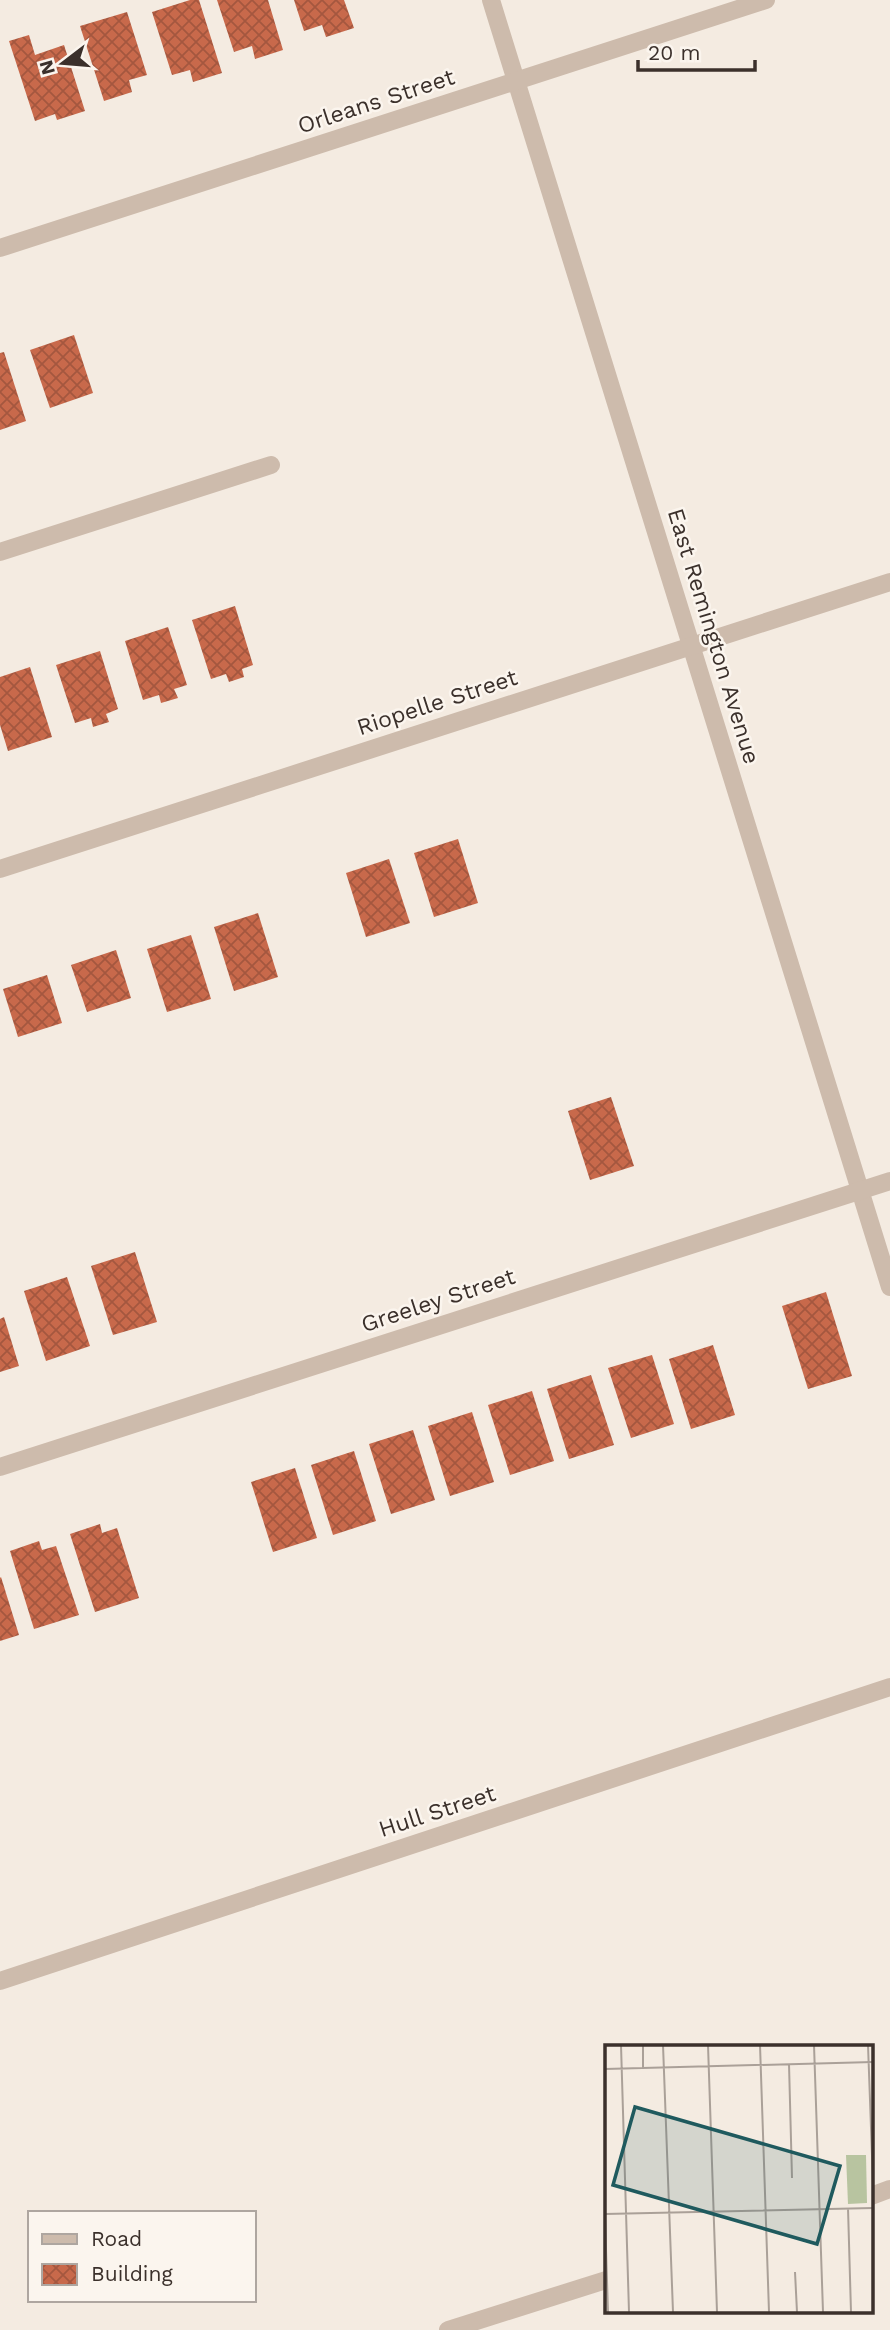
<svg xmlns="http://www.w3.org/2000/svg" width="890" height="2330" font-family="'Work Sans',sans-serif">
	<style>
		.building { fill: url(#building-cross-hatch) }
		.lines { fill: none; stroke-linecap: round; stroke-linejoin: round }
		.lane { stroke: #cdbbac; stroke-width: 18 }
		.street { stroke: #cdbbac; stroke-width: 18 }
		.labels { text-anchor: middle; stroke-width: 5; stroke-linejoin: round; paint-order: stroke }
		.street-label { font-size: 23px; fill: #3b302b; stroke: #fbf5ee }
		.inset-road { fill: none; stroke: #aaa098; stroke-width: 2 }
		.view { fill: #1f5a5e; fill-opacity: 0.15; stroke: #1f5a5e; stroke-width: 3.5 }
		.inset-edge { fill: none; stroke: #3b302b; stroke-width: 3.5 }
	</style>
	<defs>
		<pattern id="building-cross-hatch" width="8" height="8" patternUnits="userSpaceOnUse" patternTransform="scale(1.75)"><rect width="8" height="8" fill="#c8694b"/><path d="M0 0l8 8M0 8l8-8" fill="none" stroke="#a4573f"/></pattern>
	</defs>
	<rect width="100%" height="100%" fill="#f4ebe1"/>
	<g class="building">
		<path d="M190,0H199L222,73L193,82L190,70L172,75L152,12Z"/>
		<path d="M217,0H268L283,50L255,59L252,46L234,52Z"/>
		<path d="M294,0H344L354,28L326,37L322,25L304,31Z"/>
		<path d="M127,12L147,75L129,80L132,92L104,101L80,26Z"/>
		<path d="M29,35L35,55L64,45L85,111L57,120L55,114L35,121L9,41Z"/>
		<path d="M74,335L93,393L50,408L30,350Z"/>
		<path d="M4,352L26,421L0,430V353Z"/>
		<path d="M235,606L253,665L242,669L244,677L229,682L226,674L211,679L192,620Z"/>
		<path d="M168,627L187,685L174,689L178,698L161,703L159,695L143,700L125,641Z"/>
		<path d="M100,651L118,709L106,714L109,722L93,727L91,718L75,723L56,665Z"/>
		<path d="M30,667L52,737L8,751L0,725V677Z"/>
		<path d="M458,839L478,903L434,917L414,853Z"/>
		<path d="M389,859L410,923L366,937L346,873Z"/>
		<path d="M258,913L278,977L234,991L214,927Z"/>
		<path d="M191,935L211,999L167,1012L147,949Z"/>
		<path d="M116,950L131,998L87,1012L71,965Z"/>
		<path d="M47,975L62,1023L18,1037L3,989Z"/>
		<path d="M611,1097L634,1166L590,1180L568,1111Z"/>
		<path d="M135,1252L157,1322L113,1335L91,1266Z"/>
		<path d="M67,1277L90,1346L46,1361L24,1291Z"/>
		<path d="M826,1292L852,1376L808,1389L782,1306Z"/>
		<path d="M4,1317L19,1366L0,1372V1319Z"/>
		<path d="M713,1345L735,1415L691,1429L669,1359Z"/>
		<path d="M652,1355L674,1424L631,1438L608,1368Z"/>
		<path d="M591,1375L614,1445L569,1459L547,1389Z"/>
		<path d="M532,1391L554,1461L510,1475L488,1405Z"/>
		<path d="M472,1412L494,1482L450,1496L428,1426Z"/>
		<path d="M413,1430L435,1500L391,1514L369,1444Z"/>
		<path d="M354,1451L376,1521L333,1535L311,1465Z"/>
		<path d="M295,1468L317,1538L273,1552L251,1482Z"/>
		<path d="M100,1524L102,1533L117,1528L139,1598L95,1612L70,1534Z"/>
		<path d="M39,1541L42,1550L56,1546L79,1615L34,1629L10,1551Z"/>
		<path d="M1,1577L19,1635L0,1641V1578Z"/>
	</g>
	<g class="lines">
		<path class="lane" d="M0,552L271,465"/>
		<g class="street">
			<path d="M491,0L890,1287"/>
			<path d="M0,248L766,0"/>
			<path d="M0,869L890,582"/>
			<path d="M0,1467L890,1181"/>
			<path d="M0,1981L890,1687"/>
			<path d="M871,2196L890,2189"/>
			<path d="M448,2330L606,2280"/>
		</g>
	</g>
	<g class="labels">
		<g class="street-label">
			<text transform="translate(376 101) rotate(-18)" y="8">Orleans Street</text>
			<text transform="translate(714 636) rotate(73)" y="8">East Remington Avenue</text>
			<text transform="translate(437 702) rotate(-18)" y="8">Riopelle Street</text>
			<text transform="translate(438 1300) rotate(-18)" y="8">Greeley Street</text>
			<text transform="translate(437 1811) rotate(-18)" y="8">Hull Street</text>
		</g>
	</g>
	<g transform="translate(605 2045)">
		<rect width="268" height="268" fill="#f4ebe1"/>
		<path d="M241,110H261L262,158L243,159Z" fill="#b8c4a0"/>
		<path class="inset-road" d="M16,0L24,267M38,0V23M58,0L68,267M103,0L112,267M155,0L164,267M209,0L218,267M263,0L268,138M184,19L187,133M0,24L268,17M243,163L246,267M0,169L268,163M0,173L3,267M190,227L192,267"/>
		<path class="view" d="M30,62L235,121L212,199L8,140Z"/>
		<rect width="268" height="268" class="inset-edge"/>
	</g>
	<rect x="28" y="2211" width="228" height="91" fill="#fbf5ee" stroke="#aea6a0" stroke-width="2"/>
	<rect x="42" y="2234" width="35" height="10" fill="#cdbbac" stroke="#aea6a0" stroke-width="2"/>
	<text x="91" y="2246" font-size="21" fill="#3b302b">Road</text>
	<rect x="42" y="2264" width="35" height="21" fill="url(#building-cross-hatch)" stroke="#aea6a0" stroke-width="2"/>
	<text x="91" y="2281" font-size="21" fill="#3b302b">Building</text>
	<g transform="translate(63 63) rotate(254)" stroke="#fbf5ee" stroke-width="5" paint-order="stroke">
	<path d="M0-5L12 26L0 18L-12 26Z" fill="#3b302b"/>
	<text y="-10" font-size="19" font-weight="bold" text-anchor="middle" fill="#3b302b">N</text>
	</g>
	<path d="M638 60v10h117v-10" fill="none" stroke="#3b302b" stroke-width="3.5"/>
	<text x="648" y="60" font-size="21" fill="#3b302b" stroke="#fbf5ee" stroke-width="5" paint-order="stroke">20 m</text>
</svg>
